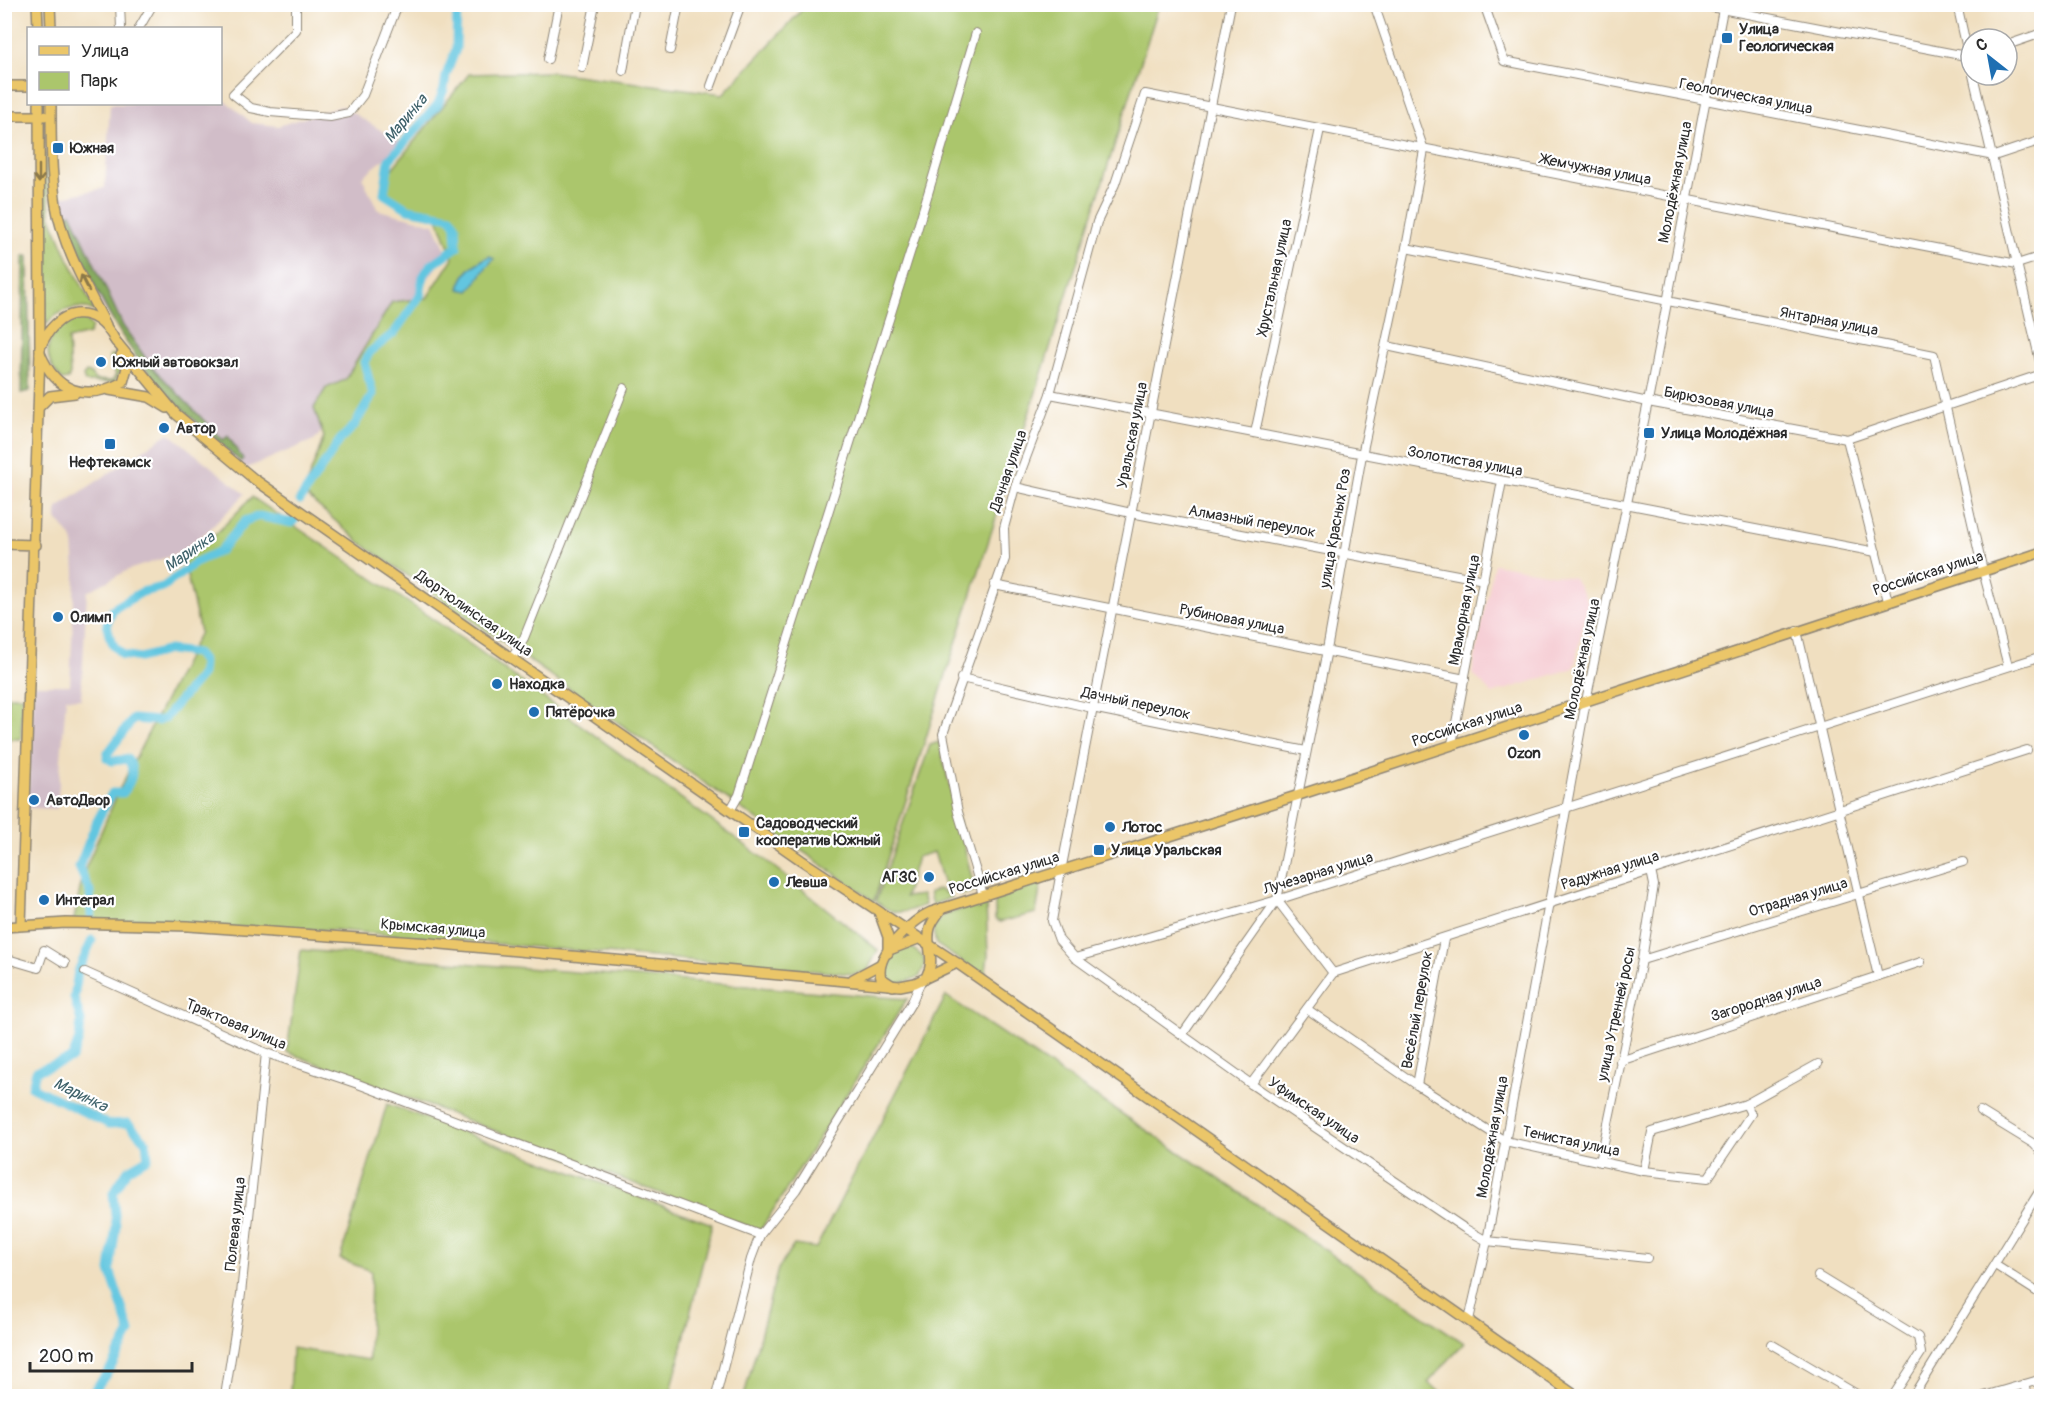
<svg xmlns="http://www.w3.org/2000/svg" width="2046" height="1401" font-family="Pangolin,sans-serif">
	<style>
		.built { fill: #f6cfd5 }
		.industrial { fill: #d1bdc8 }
		.green { fill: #abc66c; stroke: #6b784c; stroke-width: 1.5 }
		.forest { fill: #88ab60; stroke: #5a6b46; stroke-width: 1.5 }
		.water { fill: #62c6e0; stroke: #467886; stroke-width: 1.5 }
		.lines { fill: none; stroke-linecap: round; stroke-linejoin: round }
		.river { stroke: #62c6e0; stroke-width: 9 }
		.minor-casing { stroke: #8e8576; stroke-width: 10 }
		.major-casing { stroke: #8e8576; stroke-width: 12 }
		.minor { stroke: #fff; stroke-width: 8 }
		.major { stroke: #ebc669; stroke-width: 9 }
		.oneway { stroke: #8b784a }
		.poi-dot { fill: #1f6fb2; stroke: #fff; stroke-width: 2 }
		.labels { text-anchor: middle; stroke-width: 4.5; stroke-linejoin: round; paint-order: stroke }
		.poi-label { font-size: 15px; font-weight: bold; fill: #2b2b2b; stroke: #fff; text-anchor: start }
		.street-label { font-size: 15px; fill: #2b2b2b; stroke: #fff }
		.water-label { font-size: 16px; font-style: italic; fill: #3e616a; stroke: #fff }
	</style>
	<rect width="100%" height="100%" fill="#fff"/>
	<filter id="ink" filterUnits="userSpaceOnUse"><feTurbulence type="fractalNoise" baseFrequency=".0167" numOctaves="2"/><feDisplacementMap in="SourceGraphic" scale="12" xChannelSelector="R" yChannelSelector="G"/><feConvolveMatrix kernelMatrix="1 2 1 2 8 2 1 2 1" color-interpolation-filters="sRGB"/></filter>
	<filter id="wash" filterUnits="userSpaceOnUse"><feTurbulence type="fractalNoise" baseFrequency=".008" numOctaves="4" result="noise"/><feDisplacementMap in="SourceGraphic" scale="24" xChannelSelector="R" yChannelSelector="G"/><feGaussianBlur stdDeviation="1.35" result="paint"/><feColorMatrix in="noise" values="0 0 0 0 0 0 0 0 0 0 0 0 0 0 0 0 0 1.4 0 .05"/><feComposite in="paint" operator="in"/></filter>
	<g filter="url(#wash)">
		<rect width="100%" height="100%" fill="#f0dfc0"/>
		<g class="built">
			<path d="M12,423L13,537H5V424Z"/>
			<path d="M1494,564L1574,578L1588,602L1574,668L1492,694L1472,673Z"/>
		</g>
		<g class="industrial">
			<path d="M221,97L252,123L278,126L342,106L403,144L362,177L378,210L434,224L447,252L316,439L247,468L201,432L148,375L100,303L70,237L62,197L105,188L110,104H220Z"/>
			<path d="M169,433L245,494L208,531L177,554L128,570L87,592L81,699L66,698L57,809L27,808L34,685H70L75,574L73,540L57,519V508Z"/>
		</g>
		<g class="green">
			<path d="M804,5H1159L874,901L361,543L303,493L324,437L314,408L326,388L345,380L392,302L427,298L453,258L438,218C406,213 398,212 382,181L469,74L552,72L723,94L800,12Z"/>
			<path d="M43,153H45L50,215L68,258L95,311C77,303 58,310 46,325Z"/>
			<path d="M74,317L84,318L92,327L89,334L68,339L70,374L68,379L62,380C38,354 47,334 74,317Z"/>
			<path d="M112,354L119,360L121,371L114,383L85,382L83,376L86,372L90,373L95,380L112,381L116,375L109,357Z"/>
			<path d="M252,497L474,647L764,859L878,950L867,971L853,974L334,930L73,924L83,874L119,790L200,632L183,558L215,535Z"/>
			<path d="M8,696H22L21,739H7Z"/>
			<path d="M939,742L975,891L961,895L944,885L934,852L917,857L905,897L922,895L925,905C902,913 896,918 876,901L930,745Z"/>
			<path d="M1041,884L1036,913L1000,922L995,919V898Z"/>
			<path d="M938,889L952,897L932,905L929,893Z"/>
			<path d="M986,901L988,956L985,977L936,944L933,929L942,916Z"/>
			<path d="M911,947L923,957L925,965L919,977L897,984L885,977C886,960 895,950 911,947Z"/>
			<path d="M301,950L907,999L760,1231L287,1052Z"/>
			<path d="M946,996L1464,1343L1428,1383L1446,1396H744L778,1269L794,1245L816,1248Z"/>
			<path d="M387,1104L712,1224L670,1396H290L292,1348L369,1360L371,1271L340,1259Z"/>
		</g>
		<g class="forest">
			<path d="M71,213L123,326L151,366L223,440L228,436L243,459L241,462C207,433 174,403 146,369C109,324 85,268 66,215Z"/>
			<path d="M23,256H28L30,391L21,393Z"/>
		</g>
		<path class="water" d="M490,256L494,259C483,268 479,281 469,291L459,289C463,271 475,263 490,256Z"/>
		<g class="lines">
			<g class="river">
				<path d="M300,500L340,440L354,426L373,394L364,362L370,352L394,333L420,296L423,277L430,266L457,247L456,226L451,217L408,209L384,194L389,160L438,104L444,89L446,75L456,49L457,4"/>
				<path d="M91,915L90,892L79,867L97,821L112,793H123C131,781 136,772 128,759L112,761L107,758L108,753L133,719L159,721L165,718L202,674L203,662L196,653L169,650L140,658L123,655L114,646L109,635L107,623L113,609L142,592L163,587L198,561L220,551L245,521L259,516L292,523L295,519"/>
				<path d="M90,1396L110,1369L130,1332L110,1270L116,1226L113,1193L128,1170L148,1158L146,1142L128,1123L109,1124L32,1087L36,1071L72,1058L79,1040L81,1021L74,998L78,971L92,940"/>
			</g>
		</g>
	</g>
	<g filter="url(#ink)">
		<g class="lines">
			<defs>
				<g id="minor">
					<path d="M120,4L121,28"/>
					<path d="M296,4V30L233,94L251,108L270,112L330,117L349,113L363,95L398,4"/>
					<path d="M1231,4L1061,871L1052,921L1059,940L1075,958L1251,1084L1464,1228L1487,1241L1647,1258"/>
					<path d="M1484,4L1504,61L1994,156L2042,140"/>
					<path d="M1695,4L1971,57"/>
					<path d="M1957,4L1971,67"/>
					<path d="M139,28L153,4"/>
					<path d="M2007,45L2042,33"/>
					<path d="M670,50L679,4"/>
					<path d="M548,59L559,4"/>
					<path d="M582,68L595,4"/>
					<path d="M623,71L635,4"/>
					<path d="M1973,75L2042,370"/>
					<path d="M711,86L741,4"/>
					<path d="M1406,248L1934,355L1983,571L2008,666"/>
					<path d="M1387,346L1648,402L1847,439L2042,374"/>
					<path d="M1050,394L1876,552"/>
					<path d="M1255,433L1320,129"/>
					<path d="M1847,439L1888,601"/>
					<path d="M1015,487L1131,513L1484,580"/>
					<path d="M994,585L1465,679"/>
					<path d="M1797,631L1878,976"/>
					<path d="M512,658L524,638L624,388"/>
					<path d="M961,678L1092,708L1306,751"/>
					<path d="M1452,744L1502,481"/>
					<path d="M731,809L739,795L915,237L976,33"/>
					<path d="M983,895L958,812L943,734L1005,559L1004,528L1015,487L1050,394L1097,222L1115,184L1145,94L2017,264L2042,256"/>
					<path d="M1277,900L1333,973"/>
					<path d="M4,958L38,968L44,950L65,963"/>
					<path d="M1075,958L1277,900L2042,656"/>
					<path d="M1642,960L1963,862"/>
					<path d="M85,972L266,1053L358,1084L760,1235"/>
					<path d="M1307,1009L1417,1085L1505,1141L1644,1171L1708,1178L1751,1114L1746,1104"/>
					<path d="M1182,1035L1277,900L1327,650L1362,455L1406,248L1424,150L1374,4"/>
					<path d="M1620,1061L1921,962"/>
					<path d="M1251,1084L1333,973L2027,750"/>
					<path d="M1417,1085L1444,939"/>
					<path d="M1980,1111L2034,1144L2042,1153"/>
					<path d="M1600,1162L1642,960L1654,885L1651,871"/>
					<path d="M1644,1171L1652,1132L1746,1104L1818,1064"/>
					<path d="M1995,1265L2042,1295"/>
					<path d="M1818,1276L1918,1337L1921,1353L1893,1396"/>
					<path d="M1469,1320L1487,1241L1586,701L1648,402L1724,4"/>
					<path d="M1771,1344L1860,1396"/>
					<path d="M2024,1384L2027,1396"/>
					<path d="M225,1396L241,1294L266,1053"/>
					<path d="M716,1396L751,1259L760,1235L796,1190L912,1002L922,979"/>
					<path d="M1913,1396L2042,1187"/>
					<path d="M1984,1396L2042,1379"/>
				</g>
				<g id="major">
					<path d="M37,4L38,28"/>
					<path d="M50,4L51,28"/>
					<path d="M4,86H28"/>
					<path d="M39,104L40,353C56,392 85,402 123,382L127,368L121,355"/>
					<path d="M51,104C51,137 51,172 56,205C63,248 87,288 106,325"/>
					<path d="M4,116H44"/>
					<path d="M114,339L176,414L254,479L801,860L957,963L1576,1396"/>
					<path d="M40,348C56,307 95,300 116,342"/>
					<path d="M109,390L149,397L167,408"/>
					<path d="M40,406L50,396L75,393"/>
					<path d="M4,544L36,545"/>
					<path d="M879,912L888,937V953"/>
					<path d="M21,925L40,353"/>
					<path d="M4,927L66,923L188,926L430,943L900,986L915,983L957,963"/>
					<path d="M892,949L918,939"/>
					<path d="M927,975C936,959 925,945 930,928C932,921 938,914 942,908"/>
					<path d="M853,979L881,964"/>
					<path d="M893,986L881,978C874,955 912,920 931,912L1296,796L2042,552"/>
				</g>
			</defs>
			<use href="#minor" class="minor-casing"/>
			<use href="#major" class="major-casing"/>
			<use href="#minor" class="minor"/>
			<use href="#major" class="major"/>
		</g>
		<defs><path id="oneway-shaft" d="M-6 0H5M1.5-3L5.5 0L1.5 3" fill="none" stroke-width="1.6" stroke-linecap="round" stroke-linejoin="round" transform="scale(1.5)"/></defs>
		<g class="oneway">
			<use href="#oneway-shaft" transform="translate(39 174) rotate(90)"/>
			<use href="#oneway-shaft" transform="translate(85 283) rotate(-117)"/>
		</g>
	</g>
	<g class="poi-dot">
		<rect x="1721" y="32" width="12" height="12" rx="3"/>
		<rect x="52" y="142" width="12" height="12" rx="3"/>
		<circle cx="101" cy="362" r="6"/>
		<circle cx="164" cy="428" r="6"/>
		<rect x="1643" y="427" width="12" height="12" rx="3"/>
		<rect x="104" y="438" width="12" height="12" rx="3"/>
		<circle cx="58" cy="617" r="6"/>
		<circle cx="497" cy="684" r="6"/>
		<circle cx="534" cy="712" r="6"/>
		<circle cx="1524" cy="735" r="6"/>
		<circle cx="34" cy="800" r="6"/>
		<circle cx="1110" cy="827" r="6"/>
		<rect x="738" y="826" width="12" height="12" rx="3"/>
		<rect x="1093" y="844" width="12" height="12" rx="3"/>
		<circle cx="929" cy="877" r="6"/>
		<circle cx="774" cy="882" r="6"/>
		<circle cx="44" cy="900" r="6"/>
	</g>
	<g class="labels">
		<g class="poi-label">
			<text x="1739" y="34">Улица<tspan x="1739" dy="17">Геологическая</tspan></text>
			<text x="70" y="153">Южная</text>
			<text x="113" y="367">Южный автовокзал</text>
			<text x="176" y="433">Автор</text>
			<text x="1661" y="438">Улица Молодёжная</text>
			<text x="110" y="467" text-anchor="middle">Нефтекамск</text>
			<text x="70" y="622">Олимп</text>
			<text x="509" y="689">Находка</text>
			<text x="546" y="717">Пятёрочка</text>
			<text x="1524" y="758" text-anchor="middle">Ozon</text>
			<text x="46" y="805">АвтоДвор</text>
			<text x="756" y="828">Садоводческий<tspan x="756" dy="17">кооператив Южный</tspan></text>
			<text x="1122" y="832">Лотос</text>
			<text x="1111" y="855">Улица Уральская</text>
			<text x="917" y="882" text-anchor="end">АГЗС</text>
			<text x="786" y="887">Левша</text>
			<text x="56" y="905">Интеграл</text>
		</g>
		<g class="street-label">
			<text transform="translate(1746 96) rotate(11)" y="5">Геологическая улица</text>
			<text transform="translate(1596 169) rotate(11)" y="5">Жемчужная улица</text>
			<text transform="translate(1675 182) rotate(-79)" y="5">Молодёжная улица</text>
			<text transform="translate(1274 278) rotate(-78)" y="5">Хрустальная улица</text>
			<text transform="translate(1829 321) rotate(11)" y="5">Янтарная улица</text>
			<text transform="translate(1719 402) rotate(11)" y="5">Бирюзовая улица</text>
			<text transform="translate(1132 435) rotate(-79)" y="5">Уральская улица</text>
			<text transform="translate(1465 461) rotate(10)" y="5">Золотистая улица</text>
			<text transform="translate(1008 471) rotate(-71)" y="5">Дачная улица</text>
			<text transform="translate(1252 521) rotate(10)" y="5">Алмазный переулок</text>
			<text transform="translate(1335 528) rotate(-80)" y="5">улица Красных Роз</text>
			<text transform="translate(1928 573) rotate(-18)" y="5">Российская улица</text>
			<text transform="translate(1464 610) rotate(-79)" y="5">Мраморная улица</text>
			<text transform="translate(474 613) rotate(35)" y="5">Дюртюлинская улица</text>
			<text transform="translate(1232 619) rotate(11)" y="5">Рубиновая улица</text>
			<text transform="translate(1582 659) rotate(-78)" y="5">Молодёжная улица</text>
			<text transform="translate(1136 703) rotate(12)" y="5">Дачный переулок</text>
			<text transform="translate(1467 724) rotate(-18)" y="5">Российская улица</text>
			<text transform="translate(1610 870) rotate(-17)" y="5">Радужная улица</text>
			<text transform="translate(1004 873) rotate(-17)" y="5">Российская улица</text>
			<text transform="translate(1318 873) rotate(-17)" y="5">Лучезарная улица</text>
			<text transform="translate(1798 897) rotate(-17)" y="5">Отрадная улица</text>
			<text transform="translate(433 928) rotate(5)" y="5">Крымская улица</text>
			<text transform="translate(1766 999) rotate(-18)" y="5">Загородная улица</text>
			<text transform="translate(1417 1010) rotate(-80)" y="5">Весёлый переулок</text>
			<text transform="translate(1616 1014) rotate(-78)" y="5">улица Утренней росы</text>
			<text transform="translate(236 1024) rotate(23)" y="5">Трактовая улица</text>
			<text transform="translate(1314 1110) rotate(34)" y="5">Уфимская улица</text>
			<text transform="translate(1492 1137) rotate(-80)" y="5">Молодёжная улица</text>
			<text transform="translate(1571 1141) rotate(12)" y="5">Тенистая улица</text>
			<text transform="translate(235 1224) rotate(-84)" y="5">Полевая улица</text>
		</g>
		<g class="water-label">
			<text transform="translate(405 118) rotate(-50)" y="6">Маринка</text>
			<text transform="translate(189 551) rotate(-35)" y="6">Маринка</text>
			<text transform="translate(81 1094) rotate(26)" y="6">Маринка</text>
		</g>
	</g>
	<rect width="2046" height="1401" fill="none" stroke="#fff" stroke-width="24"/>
	<rect x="27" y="27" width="195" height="78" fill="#ffffff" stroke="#aaaaaa" stroke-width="1.5"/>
	<rect x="39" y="46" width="30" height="9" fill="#ebc669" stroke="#aaaaaa" stroke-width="1.5"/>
	<text x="81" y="57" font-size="18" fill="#2b2b2b">Улица</text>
	<rect x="39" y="72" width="30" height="18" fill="#abc66c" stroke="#aaaaaa" stroke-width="1.5"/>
	<text x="81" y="87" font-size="18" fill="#2b2b2b">Парк</text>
	<g transform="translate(1989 57) rotate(329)"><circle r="28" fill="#ffffff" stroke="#aaaaaa" stroke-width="1.5"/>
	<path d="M0-4.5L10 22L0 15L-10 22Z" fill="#1f6fb2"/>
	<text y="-9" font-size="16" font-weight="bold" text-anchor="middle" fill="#2b2b2b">С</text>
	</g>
	<path d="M30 1362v9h162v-9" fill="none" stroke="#2b2b2b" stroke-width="3"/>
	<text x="39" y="1362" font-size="18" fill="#2b2b2b" stroke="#ffffff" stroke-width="4.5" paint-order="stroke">200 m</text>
</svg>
